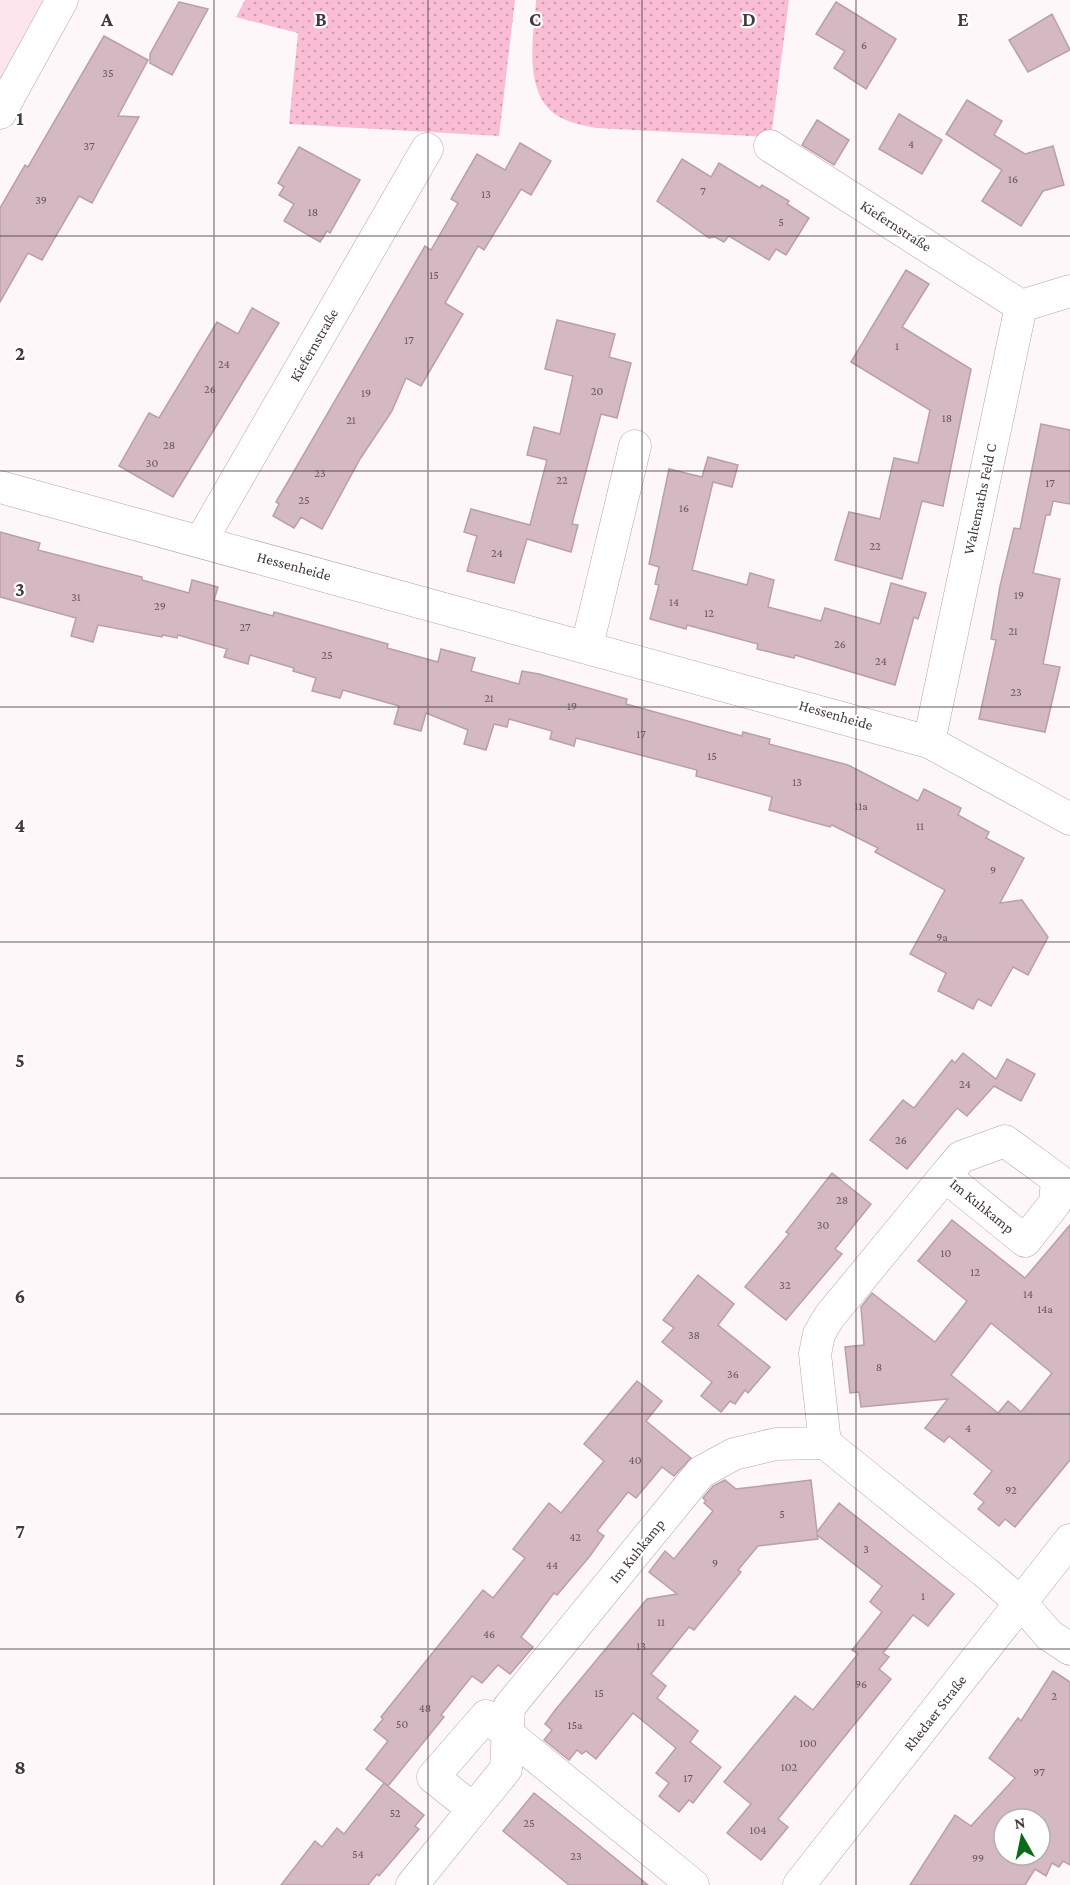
<svg xmlns="http://www.w3.org/2000/svg" width="1070" height="1885" font-family="'Crimson Pro',serif">
	<style>
		.built { fill: #fce5ed }
		.grass { fill: url(#grass-dots) }
		.building { fill: #d4b8c2; stroke: #ba9fa9; stroke-width: 1.5; fill-rule: evenodd }
		.lines { fill: none; stroke-linecap: round; stroke-linejoin: round }
		.street-casing { stroke: #bda1ab; stroke-width: 33 }
		.street { stroke: #fff; stroke-width: 32 }
		.grid { fill: none; stroke: #44383c; stroke-width: 1.5; stroke-opacity: 0.55 }
		.labels { text-anchor: middle; stroke-width: 4.5; stroke-linejoin: round; paint-order: stroke }
		.number-label { font-size: 12px; fill: #68585e }
		.street-label { font-size: 15px; fill: #44383c; stroke: #fff }
		.grid-label { font-size: 20px; text-anchor: middle; font-weight: bold; fill: #44383c; stroke: #fff; stroke-width: 4.5; stroke-linejoin: round; paint-order: stroke }
	</style>
	<defs>
		<pattern id="grass-dots" width="8" height="8" patternUnits="userSpaceOnUse" patternTransform="scale(1.5)"><rect width="8" height="8" fill="#fabed4"/><path d="M2 2h.1M6 6h.1" fill="none" stroke="#cc9bad" stroke-width="1.8" stroke-linecap="round"/></pattern>
	</defs>
	<rect width="100%" height="100%" fill="#fdf7f9"/>
	<path class="built" d="M0,0H43L0,80Z"/>
	<g class="grass">
		<path d="M245,0H515L499,136L289,124L298,33L236,17Z"/>
		<path d="M536,0H789L771,137L596,128C580,125 560,121 549,109C524,83 534,32 536,0Z"/>
	</g>
	<g class="building">
		<path d="M179,2L208,9L172,75L150,63V54Z"/>
		<path d="M836,2L896,39L866,89L834,68L845,51L816,34Z"/>
		<path d="M1052,14L1070,50L1028,72L1009,40Z"/>
		<path d="M104,36L148,60L118,116L139,117L92,203L79,196L42,260L28,253L0,302V208L25,165L28,167Z"/>
		<path d="M967,100L1002,121L994,135L1025,154L1053,146L1064,185L1043,191L1021,226L982,201L1002,170L946,134Z"/>
		<path d="M899,114L942,140L922,174L879,149Z"/>
		<path d="M817,120L849,140L834,165L802,145Z"/>
		<path d="M520,143L551,161L531,195L521,189L484,250L478,246L445,303L463,314L421,386L406,378L392,411L360,459L322,529L301,517L294,528L273,516L279,504L276,502L425,246L431,250L458,203L451,199L477,154L505,170Z"/>
		<path d="M299,147L360,180L330,233L327,231L320,242L284,221L294,204L279,195L284,187L278,183Z"/>
		<path d="M682,159L711,177L719,163L760,188L762,185L789,201L787,204L809,218L786,255L776,249L769,260L729,236L724,242L715,237L709,238L657,201Z"/>
		<path d="M906,270L929,284L902,327L971,369L943,506L922,501L902,579L835,560L849,512L880,519L894,458L918,463L930,410L851,362Z"/>
		<path d="M252,308L279,323L173,497L119,466L149,413L159,418L217,322L238,334Z"/>
		<path d="M557,320L615,334L609,357L631,363L617,418L601,414L572,524L578,525L571,552L527,539L514,583L467,571L477,536L464,532L471,509L530,525L547,460L527,455L534,427L560,434L573,376L545,369Z"/>
		<path d="M1041,424L1070,430V504L1053,501L1050,515H1046L1033,573L1060,579L1043,664L1060,667L1045,732L979,719L996,640L991,639L1000,586L1014,528L1020,529Z"/>
		<path d="M708,457L738,465L732,487L713,482L692,570L747,585L750,573L774,580L768,607L821,621L825,608L880,624L891,583L926,593L918,619L914,617L895,685L795,655L794,658L757,649L758,644L687,625L686,629L650,619L659,585L655,584L659,567L649,564L669,469L702,477Z"/>
		<path d="M0,532L40,543L38,550L142,577V580L189,593L192,580L218,587L214,600L273,616L274,612L388,644L387,648L438,662L441,649L475,658L471,671L519,684L522,671L539,674L627,699L626,704L742,736L743,732L770,739L769,744L848,765L918,801L924,789L961,808L958,815L989,832L986,838L1024,858L1000,903L1022,900L1048,937L1028,975L1013,967L991,1006L978,999L973,1009L938,991L946,973L910,954L945,890L875,852L878,848L832,825L830,827L769,810L772,797L696,776L697,770L576,738L574,746L550,739L552,731L509,719L507,727L494,724L486,750L464,744L468,730L426,713L421,731L394,724L399,706L343,690L340,698L312,691L316,678L293,671L294,668L250,655L248,664L224,657L227,649L178,635L177,638L163,635L162,637L98,625L93,642L71,636L76,618L0,597Z"/>
		<path d="M963,1053L996,1079L1007,1059L1035,1074L1021,1101L994,1086L967,1116L957,1108L907,1169L870,1140L903,1100L914,1108L952,1060L955,1063Z"/>
		<path d="M832,1173L871,1204L835,1249L842,1254L786,1320L745,1287L789,1234L786,1232Z"/>
		<path d="M952,1220L1025,1278L1070,1225V1460L1015,1527L1005,1519L999,1526L978,1509L984,1502L974,1494L992,1471L949,1436L944,1442L925,1428L948,1399L861,1407L859,1392L850,1393L845,1347L864,1345L861,1307L872,1293L935,1342L967,1301L918,1261ZM991,1323L1052,1373L1021,1412L1008,1401L998,1413L951,1375Z"/>
		<path d="M698,1275L734,1304L718,1325L770,1367L748,1393L745,1390L735,1404L730,1401L721,1412L701,1396L712,1382L662,1342L674,1328L663,1320Z"/>
		<path d="M637,1381L662,1401L646,1421L691,1458L674,1476L662,1467L636,1498L628,1492L597,1531L604,1536L590,1556L557,1595L554,1593L521,1637L533,1647L510,1674L498,1665L482,1683L472,1676L441,1715L444,1717L388,1786L366,1769L388,1741L374,1730L383,1719L381,1717L483,1590L493,1598L525,1558L513,1549L549,1503L561,1513L604,1461L584,1444Z"/>
		<path d="M725,1480L736,1489L811,1480L817,1532L839,1503L954,1594L928,1626L913,1615L883,1653L889,1657L879,1669L891,1679L778,1819L788,1827L761,1860L727,1833L751,1804L724,1782L795,1696L813,1710L858,1654L852,1650L882,1612L870,1602L882,1586L817,1535L818,1539L758,1546L738,1570L741,1572L694,1630L689,1627L651,1674L666,1686L657,1698L698,1731L690,1742L721,1767L693,1803L689,1800L679,1812L659,1796L669,1783L656,1773L676,1748L633,1713L596,1759L586,1751L582,1754L577,1750L569,1760L544,1740L552,1730L545,1724L556,1709L647,1599L677,1594L649,1572L665,1551L674,1559L713,1511L704,1503L706,1501L703,1498L713,1486Z"/>
		<path d="M1053,1671L1070,1682V1865L1063,1861L1059,1867L1052,1863L1046,1876L1035,1869L1025,1885H910L955,1815L971,1826L1015,1778L989,1758L1018,1718L1021,1721ZM1004,1819H1040V1855H1004Z"/>
		<path d="M384,1783L424,1815L415,1826L419,1829L379,1876L377,1874L368,1885H281L315,1841L322,1847L337,1828L344,1834Z"/>
		<path d="M534,1793L573,1824L648,1885H569L530,1853L503,1831Z"/>
	</g>
	<g class="lines">
		<defs>
			<g id="street">
				<path d="M0,113L62,0"/>
				<path d="M770,146L1021,306"/>
				<path d="M1021,306L1070,291"/>
				<path d="M0,487L929,742L1070,819"/>
				<path d="M201,541L427,149"/>
				<path d="M587,646L635,446"/>
				<path d="M929,742L1021,306"/>
				<path d="M825,1443L815,1354L819,1334L829,1317L945,1176L961,1157L1005,1141L1057,1179L1055,1203L1025,1241L945,1176"/>
				<path d="M473,1809L433,1777L486,1716L693,1885"/>
				<path d="M412,1885L506,1769L509,1707L701,1472L734,1454L776,1444L825,1443L985,1572L1022,1604L1049,1635L1070,1649"/>
				<path d="M799,1885L1070,1540"/>
			</g>
		</defs>
		<use href="#street" class="street-casing"/>
		<use href="#street" class="street"/>
	</g>
	<path class="grid" d="M214,0V1885M428,0V1885M642,0V1885M856,0V1885M0,236H1070M0,471H1070M0,707H1070M0,942H1070M0,1178H1070M0,1414H1070M0,1649H1070"/>
	<g class="labels">
		<g class="number-label">
			<text x="864" y="49">6</text>
			<text x="108" y="77">35</text>
			<text x="911" y="148">4</text>
			<text x="89" y="150">37</text>
			<text x="1013" y="183">16</text>
			<text x="703" y="195">7</text>
			<text x="486" y="198">13</text>
			<text x="41" y="204">39</text>
			<text x="313" y="216">18</text>
			<text x="781" y="226">5</text>
			<text x="434" y="279">15</text>
			<text x="409" y="344">17</text>
			<text x="897" y="350">1</text>
			<text x="224" y="368">24</text>
			<text x="210" y="393">26</text>
			<text x="597" y="395">20</text>
			<text x="366" y="397">19</text>
			<text x="947" y="422">18</text>
			<text x="351" y="424">21</text>
			<text x="169" y="449">28</text>
			<text x="152" y="467">30</text>
			<text x="320" y="477">23</text>
			<text x="562" y="484">22</text>
			<text x="1050" y="487">17</text>
			<text x="304" y="504">25</text>
			<text x="684" y="512">16</text>
			<text x="875" y="550">22</text>
			<text x="497" y="557">24</text>
			<text x="1019" y="599">19</text>
			<text x="76" y="601">31</text>
			<text x="674" y="606">14</text>
			<text x="160" y="610">29</text>
			<text x="709" y="617">12</text>
			<text x="245" y="631">27</text>
			<text x="1013" y="635">21</text>
			<text x="840" y="648">26</text>
			<text x="327" y="659">25</text>
			<text x="881" y="665">24</text>
			<text x="1016" y="696">23</text>
			<text x="489" y="702">21</text>
			<text x="572" y="710">19</text>
			<text x="641" y="738">17</text>
			<text x="712" y="760">15</text>
			<text x="797" y="786">13</text>
			<text x="861" y="810">11a</text>
			<text x="920" y="830">11</text>
			<text x="993" y="874">9</text>
			<text x="942" y="941">9a</text>
			<text x="965" y="1088">24</text>
			<text x="901" y="1144">26</text>
			<text x="842" y="1204">28</text>
			<text x="823" y="1229">30</text>
			<text x="946" y="1257">10</text>
			<text x="975" y="1276">12</text>
			<text x="785" y="1289">32</text>
			<text x="1028" y="1298">14</text>
			<text x="1045" y="1313">14a</text>
			<text x="694" y="1339">38</text>
			<text x="879" y="1371">8</text>
			<text x="733" y="1378">36</text>
			<text x="968" y="1432">4</text>
			<text x="635" y="1464">40</text>
			<text x="1011" y="1494">92</text>
			<text x="782" y="1518">5</text>
			<text x="575" y="1541">42</text>
			<text x="866" y="1553">3</text>
			<text x="715" y="1567">9</text>
			<text x="552" y="1569">44</text>
			<text x="923" y="1600">1</text>
			<text x="661" y="1626">11</text>
			<text x="489" y="1638">46</text>
			<text x="641" y="1650">13</text>
			<text x="861" y="1688">96</text>
			<text x="599" y="1697">15</text>
			<text x="1054" y="1700">2</text>
			<text x="425" y="1712">48</text>
			<text x="402" y="1728">50</text>
			<text x="575" y="1729">15a</text>
			<text x="808" y="1747">100</text>
			<text x="789" y="1771">102</text>
			<text x="1039" y="1776">97</text>
			<text x="688" y="1782">17</text>
			<text x="395" y="1817">52</text>
			<text x="529" y="1827">25</text>
			<text x="758" y="1834">104</text>
			<text x="358" y="1858">54</text>
			<text x="576" y="1860">23</text>
			<text x="978" y="1862">99</text>
		</g>
		<g class="street-label">
			<text transform="translate(896 226) rotate(33)" y="5">Kiefernstraße</text>
			<text transform="translate(314 345) rotate(-60)" y="5">Kiefernstraße</text>
			<text transform="translate(980 499) rotate(-78)" y="5">Waltemaths Feld C</text>
			<text transform="translate(294 566) rotate(15)" y="5">Hessenheide</text>
			<text transform="translate(836 715) rotate(16)" y="5">Hessenheide</text>
			<text transform="translate(982 1206) rotate(39)" y="5">Im Kuhkamp</text>
			<text transform="translate(637 1551) rotate(-51)" y="5">Im Kuhkamp</text>
			<text transform="translate(935 1713) rotate(-52)" y="5">Rhedaer Straße</text>
		</g>
	</g>
	<g class="grid-label">
		<text x="107" y="26">A</text>
		<text x="321" y="26">B</text>
		<text x="535" y="26">C</text>
		<text x="749" y="26">D</text>
		<text x="963" y="26">E</text>
		<text x="20" y="125">1</text>
		<text x="20" y="360">2</text>
		<text x="20" y="596">3</text>
		<text x="20" y="832">4</text>
		<text x="20" y="1067">5</text>
		<text x="20" y="1303">6</text>
		<text x="20" y="1538">7</text>
		<text x="20" y="1774">8</text>
	</g>
	<g transform="translate(1022 1837) rotate(351)"><circle r="28" fill="#ffffff" stroke="#b4afb1" stroke-width="1.5"/>
	<path d="M0-4.5L10 22L0 15L-10 22Z" fill="#086b17"/>
	<text y="-9" font-size="16" font-weight="bold" text-anchor="middle" fill="#44383c">N</text>
	</g>
</svg>
